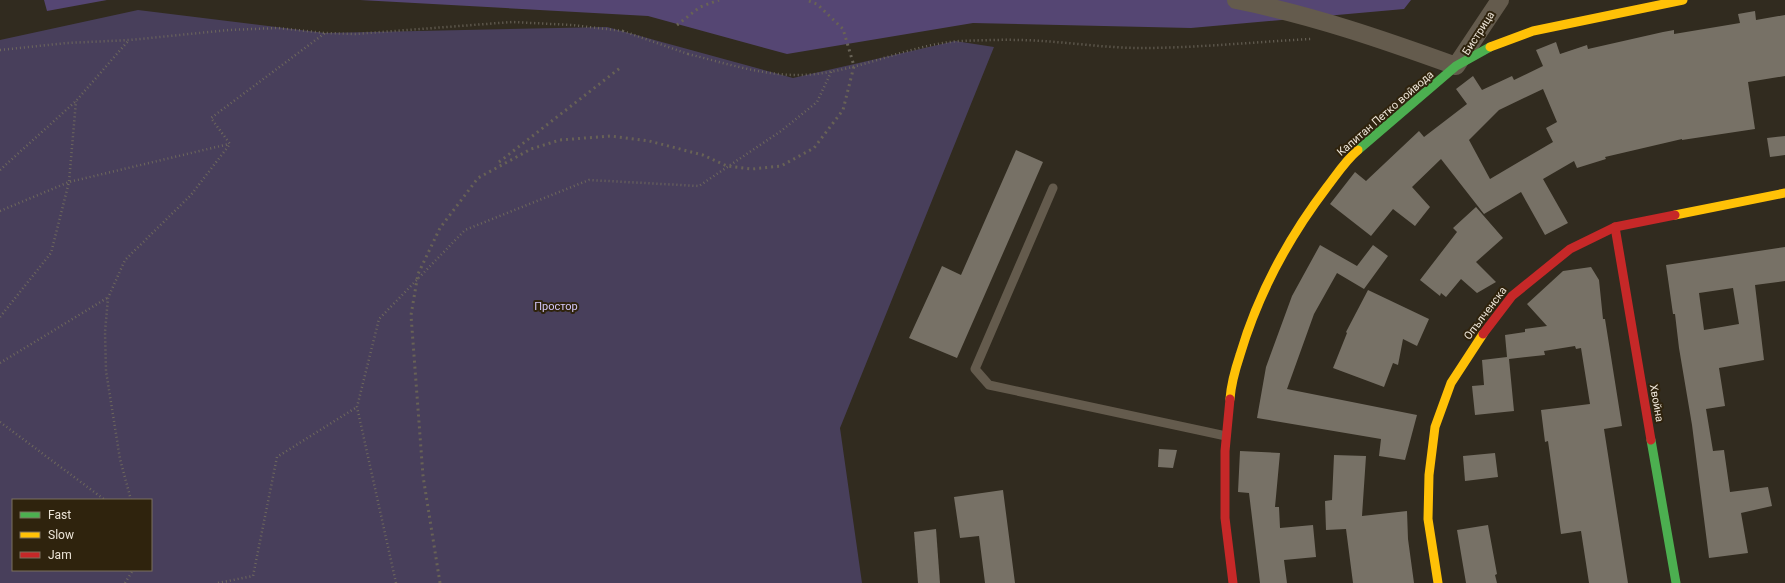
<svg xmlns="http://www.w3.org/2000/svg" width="1785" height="583" font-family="Roboto,sans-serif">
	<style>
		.green { fill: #483f5b; fill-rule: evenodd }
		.forest { fill: #554673 }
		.building { fill: #777166; fill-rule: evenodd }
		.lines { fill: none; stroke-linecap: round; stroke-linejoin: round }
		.path { stroke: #6e685d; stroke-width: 2.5; stroke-dasharray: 1 3; stroke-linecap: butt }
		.lane { stroke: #645b4d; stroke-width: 9 }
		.street { stroke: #645b4d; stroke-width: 18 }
		.fast { stroke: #4caf50; stroke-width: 9 }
		.slow { stroke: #ffc107; stroke-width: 9 }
		.jam { stroke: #c62828; stroke-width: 9 }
		.rail { stroke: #686256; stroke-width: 3; stroke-dasharray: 2 4; stroke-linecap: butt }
		.path-bridge { stroke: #6e685d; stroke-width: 2.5; stroke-dasharray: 1 3; stroke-linecap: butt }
		.labels { text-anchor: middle; stroke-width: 4; stroke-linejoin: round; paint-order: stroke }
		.street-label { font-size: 11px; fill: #ece4d7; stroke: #2f230d }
		.park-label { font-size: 11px; fill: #d4c7f9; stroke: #2f230d }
	</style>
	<rect width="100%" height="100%" fill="#312b1f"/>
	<path class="green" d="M138,10L325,33L607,27L793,78L955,41L994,47L840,428L862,583H0V40ZM13,500H151V570H13Z"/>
	<g class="forest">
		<path d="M44,0H107L47,11Z"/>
		<path d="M360,0H1411L1404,9L1191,28L973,23L787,54L648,16Z"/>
	</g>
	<g class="building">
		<path d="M1755,11L1756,20L1785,15V76L1748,82L1755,129L1682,140V139L1605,157L1606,159L1577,168L1574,161L1543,179L1568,223L1545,235L1521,192L1484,214L1441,159L1412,187L1430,207L1415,226L1393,209L1371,236L1330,204L1355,172L1366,181L1419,131L1424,137L1467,104L1456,89L1473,76L1482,90L1512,76L1514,80L1543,66L1536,50L1556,42L1560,54L1587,45L1588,49L1663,32L1674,30V34L1740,23L1738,14ZM1543,89L1557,122L1546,128L1553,142L1490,179L1469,140L1499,110Z"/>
		<path d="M1785,136V155L1770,157L1767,138Z"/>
		<path d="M1016,150L1043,162L957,358L909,338L942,266L961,275Z"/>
		<path d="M1476,207L1503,238L1476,262L1496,282L1477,293L1461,279L1446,297L1441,293L1440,296L1420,280L1457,232L1453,228Z"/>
		<path d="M1320,245L1357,266L1373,245L1388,256L1364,289L1337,273L1314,314L1287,389L1417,415L1405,460L1379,456L1381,439L1257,418L1266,367L1292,296Z"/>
		<path d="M1785,247V281L1755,285L1764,360L1719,368L1725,406L1706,409L1713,451L1724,450L1730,492L1768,487L1772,506L1741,513L1748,553L1709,558L1692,425L1679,348L1675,314H1673L1666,265ZM1733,288L1739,324L1704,330L1699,293Z"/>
		<path d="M1591,267L1599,280L1603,319H1605L1622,426L1604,429L1628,583H1589L1581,531L1561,534L1548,441L1545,442L1541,410L1590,404L1581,348L1576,349L1575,346L1544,351L1545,355L1509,359L1514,411L1475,415L1472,386L1484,385L1482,360L1507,357L1505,335L1525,332V329L1547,326L1527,304L1563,271Z"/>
		<path d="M1368,290L1429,319L1417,346L1403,339L1398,365L1393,363L1384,387L1333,368L1347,333L1346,332Z"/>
		<path d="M1159,449L1177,450L1173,468L1158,467Z"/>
		<path d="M1240,451L1280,453L1275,507H1279L1280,528L1313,525L1316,557L1284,560L1287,583H1260L1249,493L1238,492Z"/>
		<path d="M1495,453L1498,477L1465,481L1463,456Z"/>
		<path d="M1334,455L1366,456L1362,516L1407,511L1408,539L1414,583H1353L1346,529L1326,530L1325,501L1332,500Z"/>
		<path d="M1003,490L1015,583H985L979,536L960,538L954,497Z"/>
		<path d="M1488,525L1497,574L1495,575L1497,583H1466L1457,530Z"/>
		<path d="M936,529L940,583H918L914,532Z"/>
	</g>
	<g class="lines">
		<g class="path">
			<path d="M0,50L67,43L130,40L229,30L278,28L325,33L355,34L512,22L572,25L623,31"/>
			<path d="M688,54C725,63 764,76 802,75C857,73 906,45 960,41C987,40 1015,39 1042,41C1074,43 1108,48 1140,48C1197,48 1254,42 1311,39"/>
			<path d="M0,170L76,101L129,40"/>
			<path d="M0,211L69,182L229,144"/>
			<path d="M0,317L51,253L69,182L76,101"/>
			<path d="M0,363L107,298"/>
			<path d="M0,422L105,500"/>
			<path d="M131,500L120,459L106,371L105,332L108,298L125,260L191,195L230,144L211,118L325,33"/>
			<path d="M125,583L133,570"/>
			<path d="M218,583L253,576L277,457L357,407"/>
			<path d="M396,583L357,407L379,319L465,230L589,180L699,186L781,131L817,102L832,70"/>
		</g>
		<path class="lane" d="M1053,188L975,369L989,385L1226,436"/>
		<path class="street" d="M1236,0C1312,15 1384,40 1456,66L1500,0"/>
		<g class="fast">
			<path d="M1358,150L1456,66L1490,47"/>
			<path d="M1651,440L1676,583"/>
		</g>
		<g class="slow">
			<path d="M1490,47L1533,31L1683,0"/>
			<path d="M1675,215L1785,193"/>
			<path d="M1230,399C1231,384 1235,370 1240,355C1258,294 1289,237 1327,187C1337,174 1346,160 1358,150"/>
			<path d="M1438,583L1428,519L1429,475L1435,427L1451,383L1483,334"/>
		</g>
		<g class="jam">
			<path d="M1615,227L1651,440"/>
			<path d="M1483,334L1512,296L1570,249L1615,227L1675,215"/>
			<path d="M1230,399L1225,451V518L1233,583"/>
		</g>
		<g class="rail">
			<path d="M677,25L700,7L719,0"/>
			<path d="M499,162L620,68"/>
			<path d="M440,583L423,476L411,315L418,274L440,228L478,178L531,149L560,140L611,136L649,141L703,155L727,166L752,169L781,166L814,148L843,110L854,66L843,29L817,4L806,0"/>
		</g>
		<path class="path-bridge" d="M623,31L688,54"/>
	</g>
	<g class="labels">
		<g class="street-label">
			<text transform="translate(1478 33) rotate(-57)" y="4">Бистрица</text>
			<text transform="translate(1385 113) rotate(-41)" y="4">Капитан Петко войвода</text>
			<text transform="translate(1485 313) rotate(-53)" y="4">Опълченска</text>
			<text transform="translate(1657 403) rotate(80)" y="4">Хвойна</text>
		</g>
		<g class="park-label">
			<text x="556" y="310">Простор</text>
		</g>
	</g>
	<rect x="12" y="499" width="140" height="72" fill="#2f230d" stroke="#7b705e"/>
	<rect x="20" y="512" width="20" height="6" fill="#4caf50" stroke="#7b705e"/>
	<text x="48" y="519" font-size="12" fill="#ece4d7">Fast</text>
	<rect x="20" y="532" width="20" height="6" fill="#ffc107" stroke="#7b705e"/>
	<text x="48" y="539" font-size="12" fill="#ece4d7">Slow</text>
	<rect x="20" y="552" width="20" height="6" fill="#c62828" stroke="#7b705e"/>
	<text x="48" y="559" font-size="12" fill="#ece4d7">Jam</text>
</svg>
